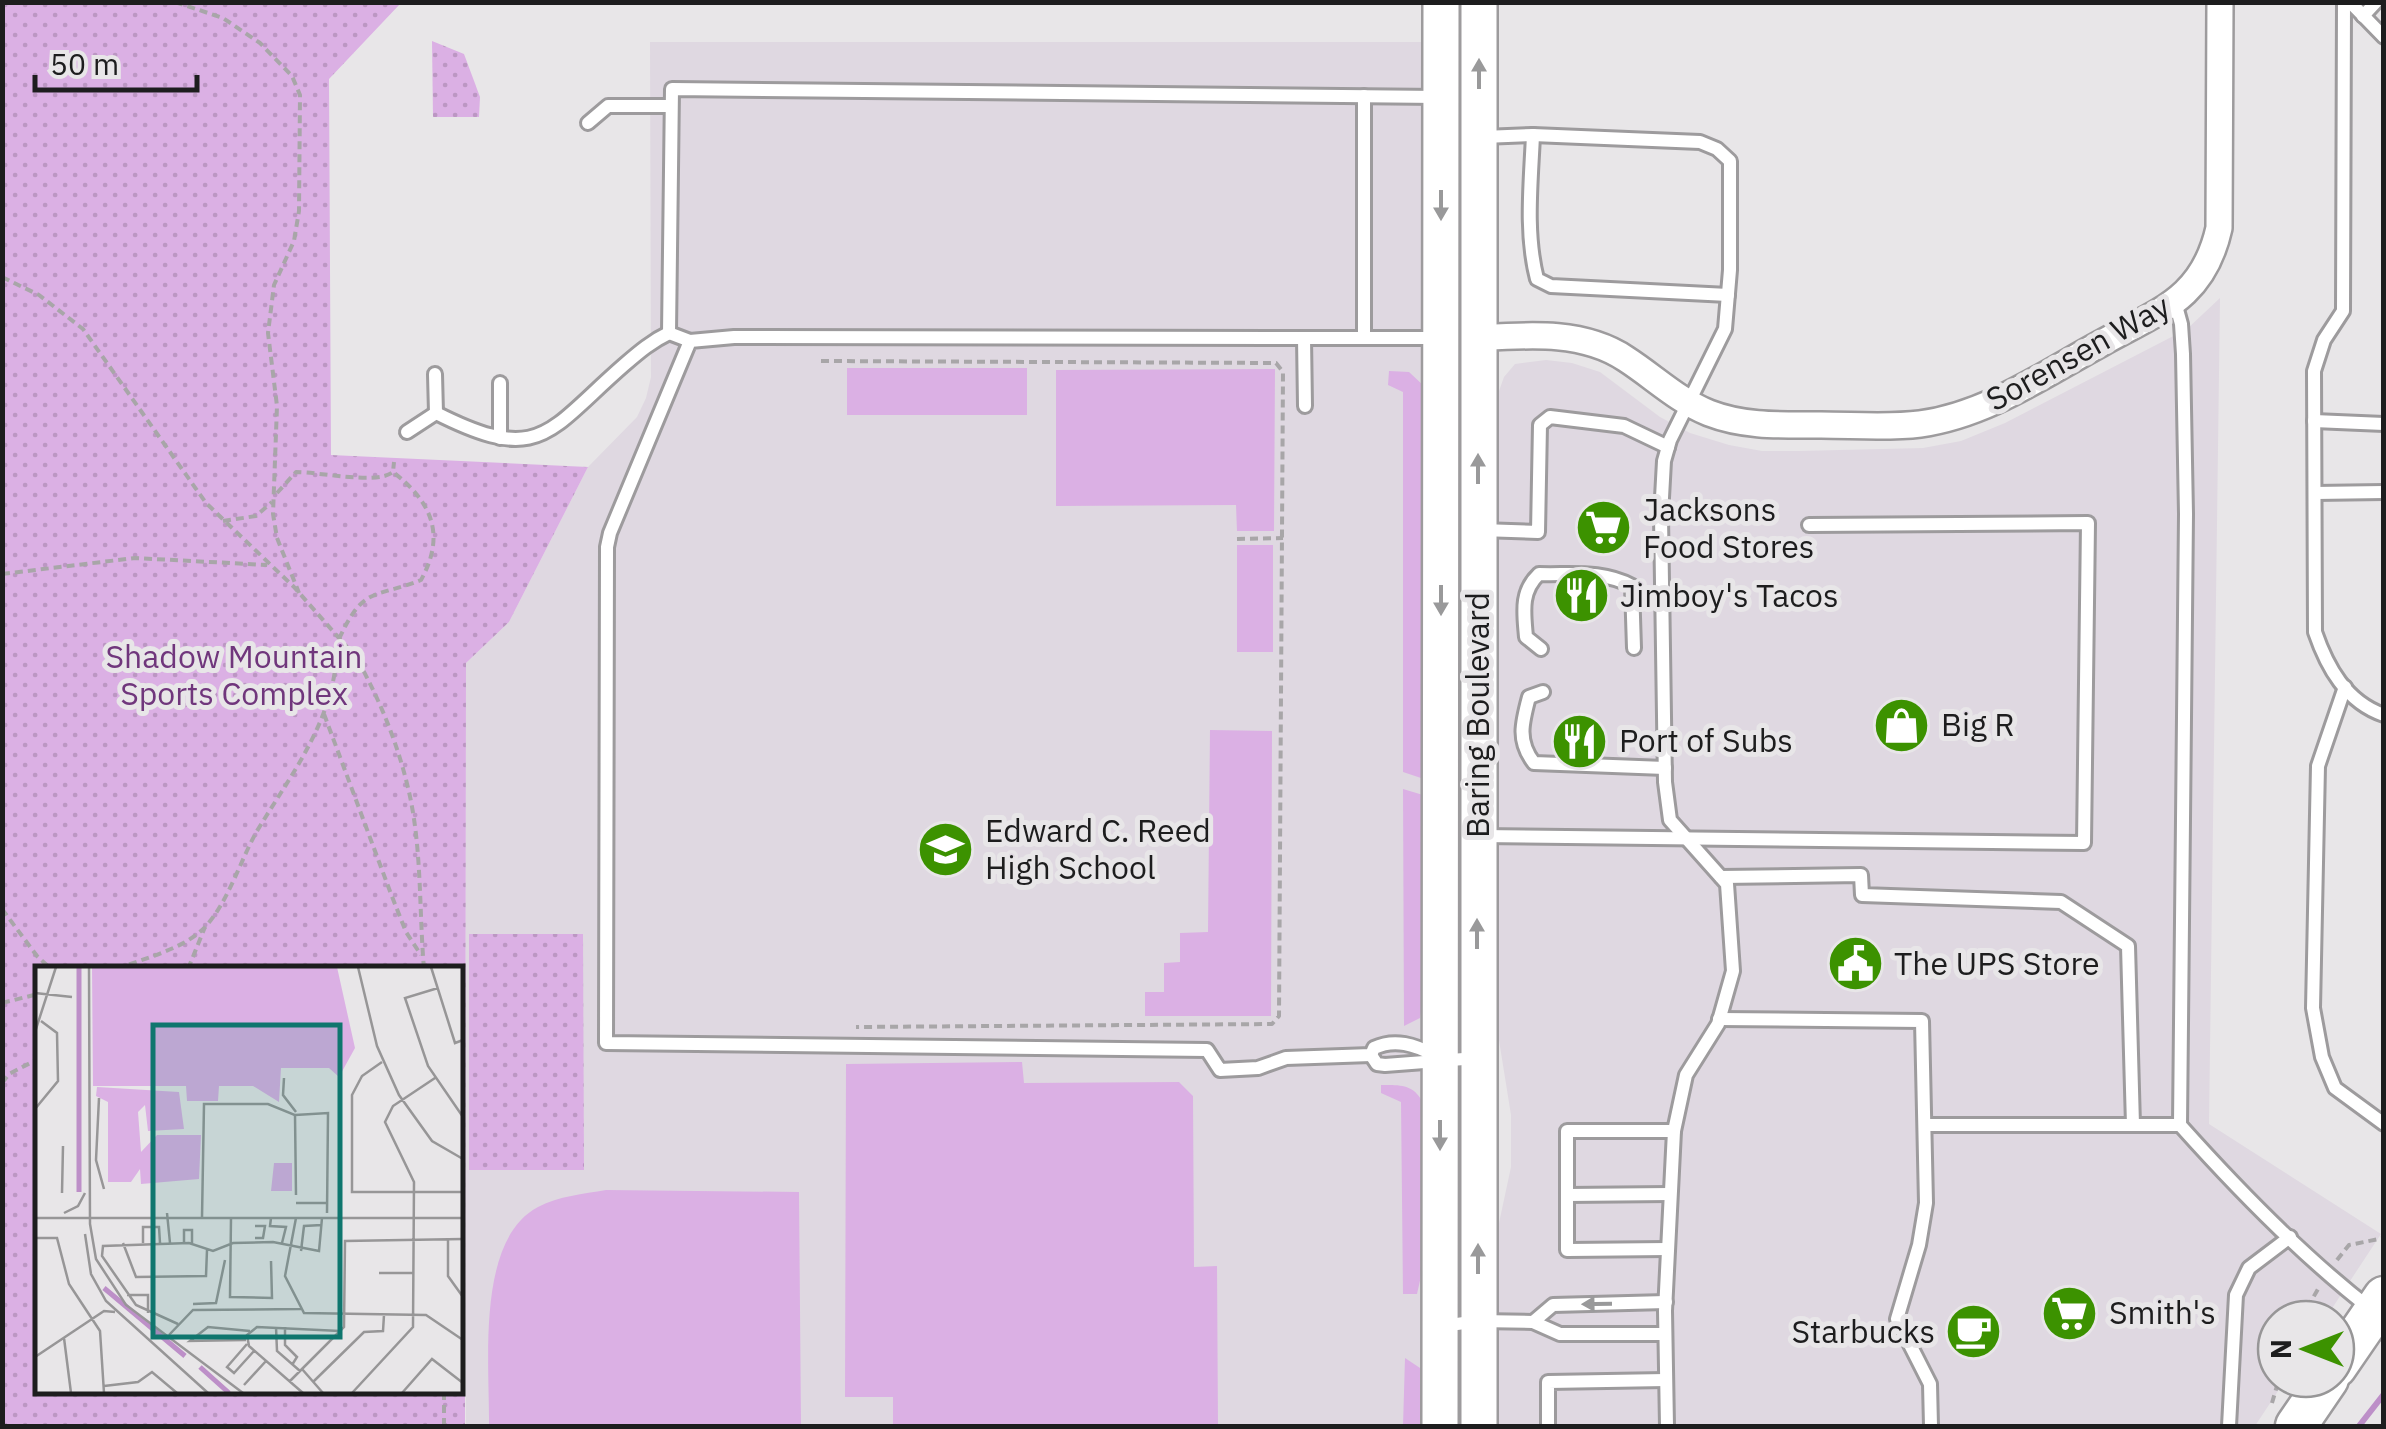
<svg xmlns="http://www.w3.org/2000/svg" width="2386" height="1429" font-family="'IBM Plex Sans',sans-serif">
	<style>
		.built { fill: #dfd8e1 }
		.green { fill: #dbb0e4 }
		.park { fill: url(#park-dots); fill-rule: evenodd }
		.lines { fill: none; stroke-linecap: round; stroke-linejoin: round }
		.stream { stroke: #bd8fc8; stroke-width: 6 }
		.service-casing { stroke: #9d9b9d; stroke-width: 18 }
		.minor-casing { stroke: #9d9b9d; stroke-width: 30 }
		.secondary-casing { stroke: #9d9b9d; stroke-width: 40 }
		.primary-casing { stroke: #9d9b9d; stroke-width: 45 }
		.path { stroke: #a8a6a8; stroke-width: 4; stroke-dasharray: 8 5; stroke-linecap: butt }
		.service { stroke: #fff; stroke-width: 12 }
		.minor { stroke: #fff; stroke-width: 25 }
		.secondary { stroke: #fff; stroke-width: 35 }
		.primary { stroke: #fff; stroke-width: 40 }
		.oneway { fill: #99999a }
		.labels { text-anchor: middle; stroke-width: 10; stroke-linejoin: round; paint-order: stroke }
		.street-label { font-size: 32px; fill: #1d1d1e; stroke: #e8e6e8 }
		.poi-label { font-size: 32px; fill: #1d1d1e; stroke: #e8e6e8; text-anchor: start }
		.park-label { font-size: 32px; fill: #70367c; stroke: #e8e6e8 }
		.inset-river { fill: none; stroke: #bd8fc8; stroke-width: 5 }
		.inset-road { fill: none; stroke: #979697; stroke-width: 2.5 }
		.view { fill: #0f766e; fill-opacity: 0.15; stroke: #0f766e; stroke-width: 5 }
		.inset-edge { fill: none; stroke: #1d1d1e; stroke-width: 5 }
	</style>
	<defs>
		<pattern id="park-dots" width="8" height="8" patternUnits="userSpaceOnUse" patternTransform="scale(2.5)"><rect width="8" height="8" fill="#dbb0e4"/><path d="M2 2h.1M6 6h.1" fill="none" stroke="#bc97c3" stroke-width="1.8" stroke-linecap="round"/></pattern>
	</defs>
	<rect width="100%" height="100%" fill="#e8e6e8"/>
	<g class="built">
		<path d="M650,42H1425L1427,1426H466V663L509,622L588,467L637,417L646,398L651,377Z"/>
		<path d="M2220,298L2209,1124L2381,1234L2325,1319H2276V1379H2286L2255,1426H1498L1499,1223L1511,1167V1115L1498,1034L1499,391L1504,377L1515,364L1546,360L1572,363L1600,372L1660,417L1690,433L1729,445L1762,451H1799L1923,448L1961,441L2005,423L2187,329Z"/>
	</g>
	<g class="green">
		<rect x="847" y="368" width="180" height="47"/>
		<path d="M1275,369L1274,531H1237L1236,505L1056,506V370Z"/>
		<path d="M1389,371L1409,372L1425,387L1421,778L1403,772V392L1388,385Z"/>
		<rect x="1237" y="545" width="36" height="107"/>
		<path d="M1210,730L1272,731L1271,1016H1145V992H1164V963L1180,962V933L1208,932Z"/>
		<path d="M1403,789L1423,795L1422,1006L1420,1018L1404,1026Z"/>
		<path d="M1022,1062L1024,1083L1179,1082L1193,1096L1194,1267L1217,1266L1218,1426H893V1397H845L846,1064Z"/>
		<path d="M1381,1085C1399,1085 1413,1084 1422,1101L1421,1276L1417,1294H1403L1401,1102L1381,1093Z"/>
		<path d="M606,1190L799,1192L801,1426H489C490,1367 475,1240 538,1207C559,1196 583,1194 606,1190Z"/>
		<path d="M1405,1358L1420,1368L1421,1426H1403Z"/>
	</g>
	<g class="park">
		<path d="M3,2L400,4L329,79L331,455L588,467L509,622L466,663L465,1426H3ZM38,969H460V1392H38Z"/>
		<path d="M432,41L464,54L480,97L479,117H433Z"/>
		<path d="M469,934H583L584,1170H469Z"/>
	</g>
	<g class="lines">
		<path class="stream" d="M2359,1426L2384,1394"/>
		<defs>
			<g id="service">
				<path d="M2344,2L2343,311L2324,340L2314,371L2315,632C2327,667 2346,702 2384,715"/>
				<path d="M2350,2L2384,37"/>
				<path d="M2363,16L2376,2"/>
				<path d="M588,123L608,106H671"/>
				<path d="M1533,135C1531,182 1525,233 1537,279L1551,286L1728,295"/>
				<path d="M1483,137L1533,135L1700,142L1717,149L1730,161V270L1725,329L1670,440L1664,461L1661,516L1665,782L1670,820L1727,884L1733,971L1718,1024L1686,1075L1674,1131L1665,1311L1667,1426"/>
				<path d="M2175,302L2181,324L2183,354L2186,514L2180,1125C2239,1191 2302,1256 2372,1310"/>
				<path d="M1304,338L734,337L690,341L610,533L607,547L606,1043L1207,1050L1220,1070L1258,1068L1286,1058L1371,1055L1374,1048C1395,1038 1415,1045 1434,1055"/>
				<path d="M1364,338V96"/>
				<path d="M690,341L669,333L672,89L1439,97"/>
				<path d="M435,374L436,413"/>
				<path d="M1305,406L1304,338H1439"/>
				<path d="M436,413C541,466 547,432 624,365C639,352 652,341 669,333"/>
				<path d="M2314,421L2384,424"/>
				<path d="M407,432L436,413"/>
				<path d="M500,438V383"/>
				<path d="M2315,493L2384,492"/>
				<path d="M1481,530L1538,532L1540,425L1550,417L1624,426L1668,447"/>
				<path d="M1541,649L1526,637C1524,613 1520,592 1539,574C1572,575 1602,570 1632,586L1634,648"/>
				<path d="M2345,687L2318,766L2313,1008L2322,1057L2335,1088L2384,1124"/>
				<path d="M1543,692L1529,697C1522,723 1517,741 1534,763L1665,768"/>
				<path d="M1480,836L2084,843L2088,523L1809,525"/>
				<path d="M1721,877L1861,875L1862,895L2061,902L2128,946L2133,1125"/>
				<path d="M1719,1019L1922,1021L1926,1203L1919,1245L1897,1319L1930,1384L1931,1426"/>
				<path d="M1371,1055L1377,1064L1385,1065L1477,1058"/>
				<path d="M1925,1125H2180"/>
				<path d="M1670,1194L1567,1195V1131H1674"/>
				<path d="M1567,1195V1250L1668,1249"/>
				<path d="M1533,1322L1553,1305L1666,1302"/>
				<path d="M1443,1326L1478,1321L1533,1322L1560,1334H1665"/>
				<path d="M1548,1426V1382L1666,1380"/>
				<path d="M2229,1426L2236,1295L2249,1268L2290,1237"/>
			</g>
			<path id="minor" d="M1478,338C1527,335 1583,330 1626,359C1654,377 1677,400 1709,413C1745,427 1783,425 1821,425C1853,425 1888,428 1920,424C1986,415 2043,375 2100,344C2158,311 2203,300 2219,228L2220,2"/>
			<g id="secondary">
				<path d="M1440,1426L1441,2"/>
				<path d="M1479,1426V2"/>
			</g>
			<g id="primary">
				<path d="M2336,1367L2384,1297"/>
				<path d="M2296,1426L2328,1379"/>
			</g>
		</defs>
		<use href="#service" class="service-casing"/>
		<use href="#minor" class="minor-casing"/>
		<use href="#secondary" class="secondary-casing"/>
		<use href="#primary" class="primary-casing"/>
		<g class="path">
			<path d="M175,2L223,18L260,43L292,76L300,95L299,211L294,241L274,285L268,333L277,406L273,514L277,538L299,593"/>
			<path d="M2,277L39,295L83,329L206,503L294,587L353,654"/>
			<path d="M821,361L1276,363L1283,372L1279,1016L1272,1024L856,1027"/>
			<path d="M277,493L296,472C320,472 377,485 393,472L394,462"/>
			<path d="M223,521L256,516L272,502"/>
			<path d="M1237,539L1283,538"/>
			<path d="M2,574L135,558L267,565"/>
			<path d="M339,639C364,585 373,599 421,580C446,535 432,502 393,472"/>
			<path d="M324,714L391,894L406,932L421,955"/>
			<path d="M2,909L37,956L51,969"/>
			<path d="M117,969C144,958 185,949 206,926C229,900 240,861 257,831C292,773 333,722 337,652L356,657C380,700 398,744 409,792C422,849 419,911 424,969"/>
			<path d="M188,969L205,927"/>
			<path d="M2,1003L38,994"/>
			<path d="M2,1083L9,1074L38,1059"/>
			<path d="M2337,1260L2349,1245L2384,1238"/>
			<path d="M2301,1319L2318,1289"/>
			<path d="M444,1392V1426"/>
			<path d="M2272,1403L2279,1379"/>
		</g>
		<use href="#service" class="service"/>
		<use href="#minor" class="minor"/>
		<use href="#secondary" class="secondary"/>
		<use href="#primary" class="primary"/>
	</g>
	<defs><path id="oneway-solid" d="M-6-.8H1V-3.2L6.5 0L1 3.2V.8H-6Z" transform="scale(2.5)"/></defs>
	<g class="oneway">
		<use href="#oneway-solid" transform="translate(1479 74) rotate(-90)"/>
		<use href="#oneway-solid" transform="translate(1441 205) rotate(90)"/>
		<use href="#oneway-solid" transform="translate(1478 469) rotate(-90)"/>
		<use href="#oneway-solid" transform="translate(1441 600) rotate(90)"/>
		<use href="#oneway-solid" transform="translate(1477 934) rotate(-90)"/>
		<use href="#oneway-solid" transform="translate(1440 1135) rotate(90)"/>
		<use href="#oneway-solid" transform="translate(1478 1259) rotate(-90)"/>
		<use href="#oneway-solid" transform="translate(1597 1304) rotate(179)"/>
	</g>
	<defs>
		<symbol id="supermarket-disc" viewBox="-11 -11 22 22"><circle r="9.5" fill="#3c9200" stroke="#e8e6e8"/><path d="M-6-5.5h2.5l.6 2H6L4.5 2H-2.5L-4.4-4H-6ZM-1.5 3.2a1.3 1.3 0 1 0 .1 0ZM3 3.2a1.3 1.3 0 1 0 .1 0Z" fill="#fff"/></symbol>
		<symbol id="restaurant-disc" viewBox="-11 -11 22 22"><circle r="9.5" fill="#3c9200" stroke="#e8e6e8"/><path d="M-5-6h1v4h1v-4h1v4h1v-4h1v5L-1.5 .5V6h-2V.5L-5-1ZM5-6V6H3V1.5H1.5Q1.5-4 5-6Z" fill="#fff"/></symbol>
		<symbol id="shop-disc" viewBox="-11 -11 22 22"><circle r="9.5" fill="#3c9200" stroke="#e8e6e8"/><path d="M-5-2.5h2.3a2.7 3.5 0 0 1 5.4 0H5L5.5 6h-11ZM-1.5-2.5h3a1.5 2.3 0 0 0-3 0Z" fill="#fff"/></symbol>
		<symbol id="school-disc" viewBox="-11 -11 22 22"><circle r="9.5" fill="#3c9200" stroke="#e8e6e8"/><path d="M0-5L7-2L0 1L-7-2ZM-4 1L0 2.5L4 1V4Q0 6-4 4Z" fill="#fff"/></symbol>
		<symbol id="civic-disc" viewBox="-11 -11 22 22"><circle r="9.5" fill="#3c9200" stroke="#e8e6e8"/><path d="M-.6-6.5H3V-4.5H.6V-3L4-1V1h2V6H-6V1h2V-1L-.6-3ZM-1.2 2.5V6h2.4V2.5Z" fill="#fff"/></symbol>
		<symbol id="cafe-disc" viewBox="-11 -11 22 22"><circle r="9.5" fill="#3c9200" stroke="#e8e6e8"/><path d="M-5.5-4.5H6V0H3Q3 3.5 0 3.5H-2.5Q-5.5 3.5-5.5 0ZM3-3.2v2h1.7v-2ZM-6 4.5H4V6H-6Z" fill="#fff"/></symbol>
	</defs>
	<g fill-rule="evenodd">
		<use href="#supermarket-disc" x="1572" y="496" width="63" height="63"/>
		<use href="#restaurant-disc" x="1550" y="564" width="63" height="63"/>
		<use href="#shop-disc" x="1870" y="694" width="63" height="63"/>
		<use href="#restaurant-disc" x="1548" y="710" width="63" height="63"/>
		<use href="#school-disc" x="914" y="818" width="63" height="63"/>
		<use href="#civic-disc" x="1824" y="932" width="63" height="63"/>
		<use href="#supermarket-disc" x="2038" y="1282" width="63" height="63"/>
		<use href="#cafe-disc" x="1942" y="1300" width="63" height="63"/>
	</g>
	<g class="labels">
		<g class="street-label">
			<text transform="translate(2078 353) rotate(-29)" y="11">Sorensen Way</text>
			<text transform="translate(1478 715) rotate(-90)" y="11">Baring Boulevard</text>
		</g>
		<g class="poi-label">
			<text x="1643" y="521">Jacksons<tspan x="1643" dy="37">Food Stores</tspan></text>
			<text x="1620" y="607">Jimboy's Tacos</text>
			<text x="1941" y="736">Big R</text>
			<text x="1619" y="752">Port of Subs</text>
			<text x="985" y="842">Edward C. Reed<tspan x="985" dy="37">High School</tspan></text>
			<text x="1894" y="975">The UPS Store</text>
			<text x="2109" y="1324">Smith's</text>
			<text x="1935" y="1343" text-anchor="end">Starbucks</text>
		</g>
		<g class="park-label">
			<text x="234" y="668">Shadow Mountain<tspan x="234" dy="37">Sports Complex</tspan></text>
		</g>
	</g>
	<g transform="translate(35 966)">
		<rect width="428" height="428" fill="#e8e6e8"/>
		<path d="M62,121L144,126L149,163L113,165L110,139L103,146L106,186L122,169H166L164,213L106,218L105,203L96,216H73V136L61,130ZM239,197H257V225H236Z" fill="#dbb0e4"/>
		<path d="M57,1H302L320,82L304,111L294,102H246L244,136L218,120H184L183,135H152L151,120H58Z" fill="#dbb0e4"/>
		<path class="inset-river" d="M44,1V226M69,322L150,390M165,401L194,427"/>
		<path class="inset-road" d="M54,1L55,258L61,293L91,339L208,427M323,1L342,80L364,129L397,175L428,193M396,1L420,77L428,74M403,22L370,32L393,100L428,151M0,27L37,31M0,66L21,1M347,96L327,110L317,129V226H428M249,112L248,129L261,146M64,132L61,194L69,223M0,143L23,115L22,67L6,55M260,149L293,147L292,247M27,227L28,180M261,237H292M29,247L43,240L50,227M132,247L135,277M0,252H428M167,252L169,138H233L260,149L261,229M196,252L195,331L237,332L236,295M236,252L235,260L251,261L247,277M261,252L250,310L269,347L391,349L428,374M220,260H230L228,272H220M50,268L56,308L71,335L173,427M0,272H22L34,318L65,365L69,427M413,274V310L428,331M88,277L101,311L171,310L172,284M108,277V261H124L125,277M149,277V264H157V278M266,285L269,260L287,259M344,307H379M92,329H113V347M158,338L181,337L190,294M143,358L101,339L67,290L68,280L154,277L178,285L198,277L238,276L284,285L287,252M241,361L242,385L265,405M250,361V379L262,391L257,399M134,369L158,344L266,343M29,372L36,427M211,374L155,375L173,361L215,365M212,378L192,401L199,407L219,385M0,391L69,345L80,346M267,403L288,427M279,415L329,366L348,365L349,349M254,416L309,361L310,275L428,273M209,419L231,395M69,420L103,416L117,406L142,427M268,427L214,380L212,369L222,361L305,365M317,427L378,361L379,216L350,156L358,140L400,112M367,427L397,393L428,417"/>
		<path class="view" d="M118,59H305V371H118Z"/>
		<rect width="428" height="428" class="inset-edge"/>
	</g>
	<rect width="2386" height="1429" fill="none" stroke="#1d1d1e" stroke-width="10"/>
	<g transform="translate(2306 1349) rotate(270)"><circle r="48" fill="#e8e6e8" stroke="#979697" stroke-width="2.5"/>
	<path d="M0-8L18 38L0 25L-18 38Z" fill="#3c9200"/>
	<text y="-15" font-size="28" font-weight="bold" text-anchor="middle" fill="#1d1d1e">N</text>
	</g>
	<path d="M35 75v15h162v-15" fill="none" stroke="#1d1d1e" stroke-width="5"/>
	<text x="50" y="75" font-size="30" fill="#1d1d1e" stroke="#e8e6e8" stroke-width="8" paint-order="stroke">50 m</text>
</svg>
